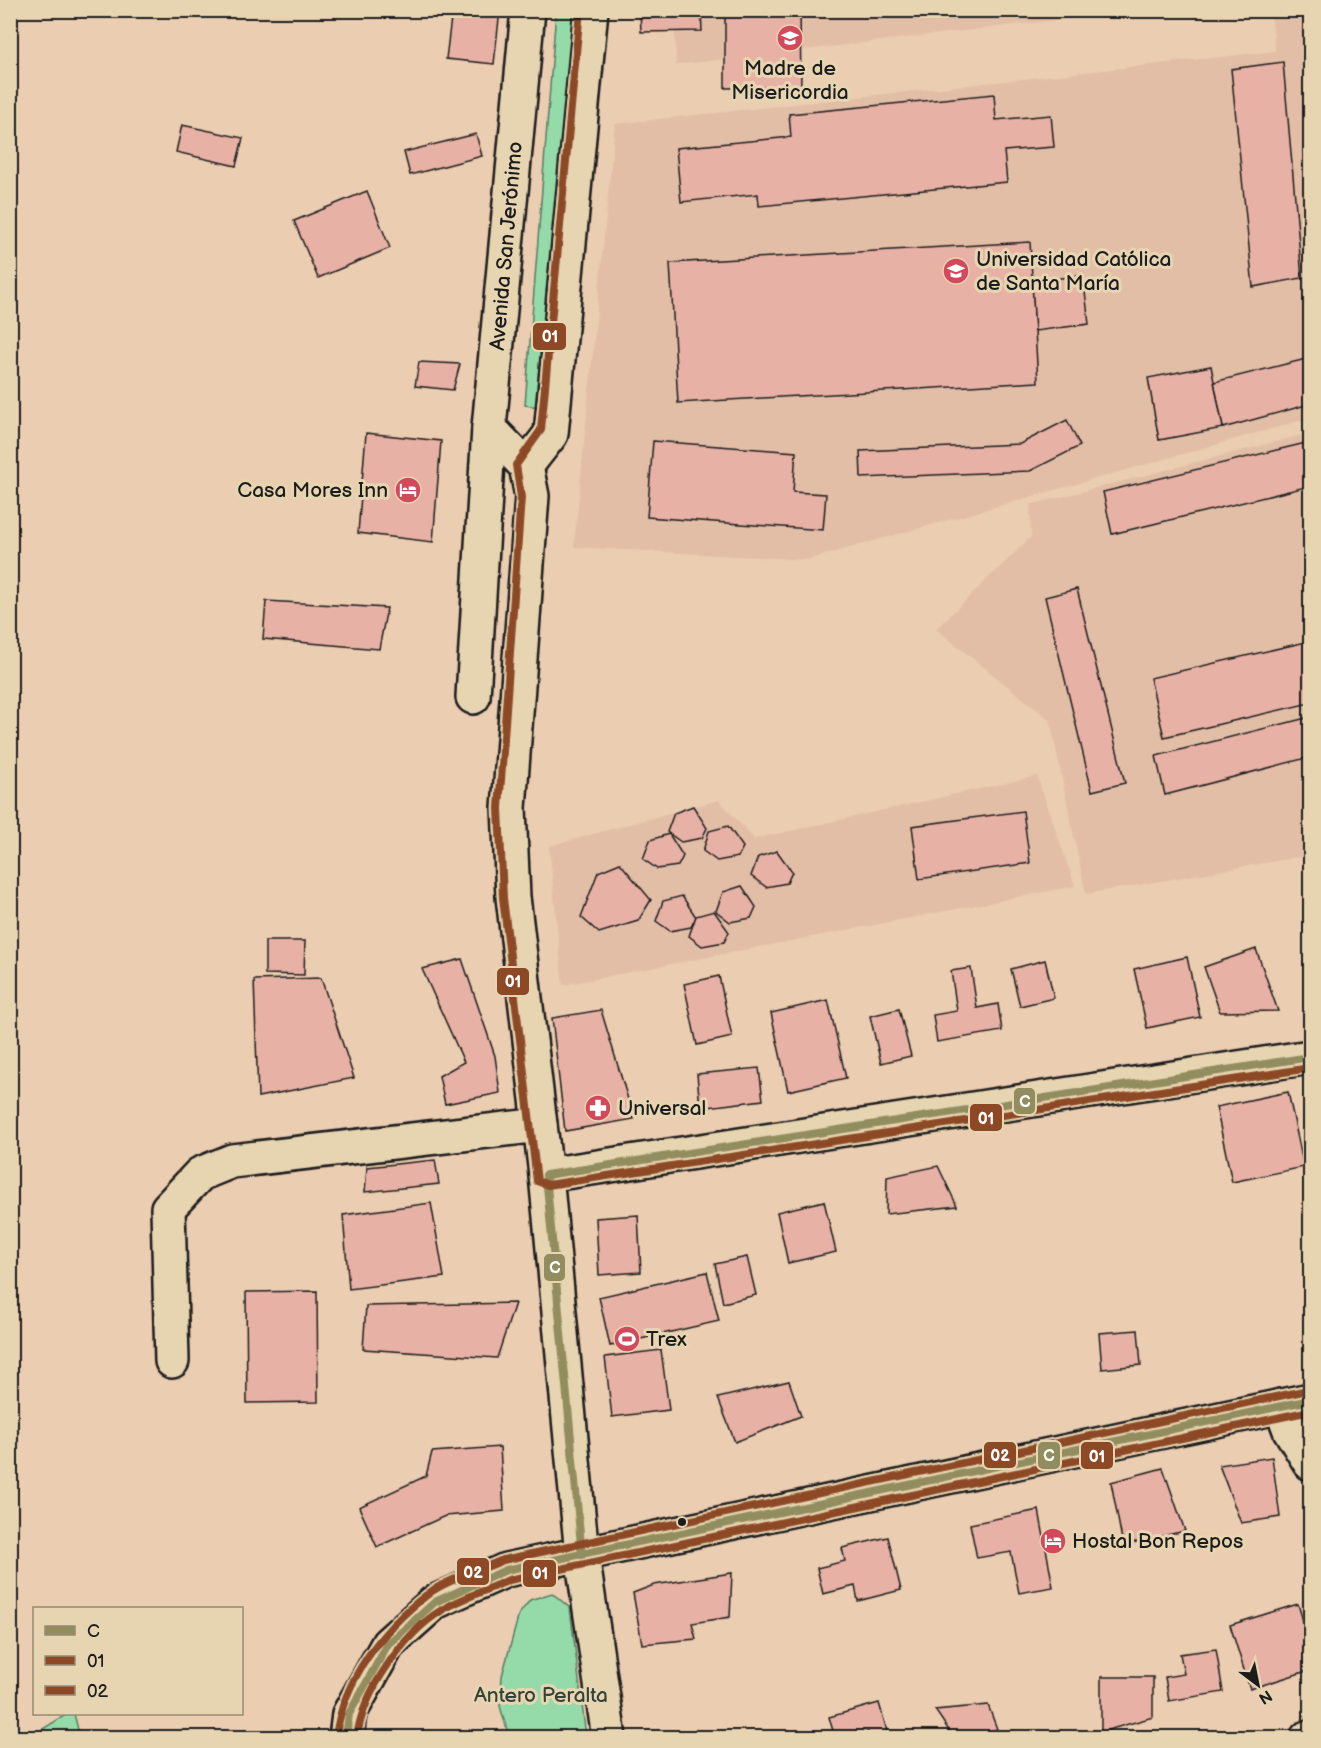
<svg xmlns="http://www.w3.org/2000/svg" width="1321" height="1748" font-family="'Balsamiq Sans',sans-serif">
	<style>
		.built { fill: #e2bea7 }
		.green { fill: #95dba9; stroke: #587c62; stroke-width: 1.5 }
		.building { fill: #e8b1a5; stroke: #1c1c1c; stroke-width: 1.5 }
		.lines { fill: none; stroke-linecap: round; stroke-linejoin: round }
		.minor-casing { stroke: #1c1c1c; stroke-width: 38 }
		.minor { stroke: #e7d5b2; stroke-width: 33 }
		.bus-1-casing { stroke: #e7d5b2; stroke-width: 12 }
		.bus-2-casing { stroke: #e7d5b2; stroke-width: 12 }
		.bus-3-casing { stroke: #e7d5b2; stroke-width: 12 }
		.bus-1 { stroke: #928d5e; stroke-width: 8 }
		.bus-2 { stroke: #8d4925; stroke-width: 8 }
		.bus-3 { stroke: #8d4925; stroke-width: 8 }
		.bus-dot { fill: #1c1c1c; stroke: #e7d5b2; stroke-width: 2 }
		.labels { text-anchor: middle; stroke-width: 6; stroke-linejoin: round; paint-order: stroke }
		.poi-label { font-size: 21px; fill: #1c1c1c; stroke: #e7d5b2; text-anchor: start }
		.street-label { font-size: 21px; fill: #1c1c1c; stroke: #e7d5b2 }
		.park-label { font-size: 21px; fill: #344238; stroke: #e7d5b2 }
		.line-badge { stroke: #e7d5b2; stroke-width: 2 }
		.badge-label { font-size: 16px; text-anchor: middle; font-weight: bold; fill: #fff }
	</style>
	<rect width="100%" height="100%" fill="#ebcdb1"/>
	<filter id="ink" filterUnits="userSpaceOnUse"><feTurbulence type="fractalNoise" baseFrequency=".0167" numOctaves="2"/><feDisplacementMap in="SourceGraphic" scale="12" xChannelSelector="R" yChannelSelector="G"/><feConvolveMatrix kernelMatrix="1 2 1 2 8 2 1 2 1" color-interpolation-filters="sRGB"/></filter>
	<g filter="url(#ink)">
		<g class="built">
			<path d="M674,10L1133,11L676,65Z"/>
			<path d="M1271,11H1310V418L807,560L574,547L615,124L1275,51Z"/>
			<path d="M1310,433V855L1086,894L1050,720L936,629L1031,537L1030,505Z"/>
			<path d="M1037,776L1075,886L563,985L549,846L719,800L754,839Z"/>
		</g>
		<g class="green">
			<path d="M556,11H578L539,407L525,405Z"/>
			<path d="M552,1593L570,1608L586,1737H509L500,1706L502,1676L519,1614L530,1600Z"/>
			<path d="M67,1714H74L80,1737H30Z"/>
		</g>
		<g class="building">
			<path d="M390,10H408L406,16Z"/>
			<path d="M452,10H500L494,64L446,59Z"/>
			<path d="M640,10H701L702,31L641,32Z"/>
			<path d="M725,10H800L801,87L725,88Z"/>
			<path d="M1283,62L1302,278L1253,287L1231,69Z"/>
			<path d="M994,94L996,120L1051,115L1054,147L1004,151L1007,182L759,206L758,194L681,202L676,148L791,137L789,114Z"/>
			<path d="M182,125L243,138L236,166L176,152Z"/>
			<path d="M476,134L482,156L410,175L404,152Z"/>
			<path d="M367,191L390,248L318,278L294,221Z"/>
			<path d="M1030,242L1038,382L678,403L670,263Z"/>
			<path d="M1083,275L1089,324L1035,331L1032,282Z"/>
			<path d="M1310,358V404L1223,428L1214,382Z"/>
			<path d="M419,362L460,364L453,390L415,386Z"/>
			<path d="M1211,366L1223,428L1159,440L1148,378Z"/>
			<path d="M1067,420L1080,446L1030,471L861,478L860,451L1020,444Z"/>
			<path d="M366,433L441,441L433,542L358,533Z"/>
			<path d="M653,441L796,452L793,492L826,494L823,530L647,517Z"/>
			<path d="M1310,442V486L1112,534L1103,492Z"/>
			<path d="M1077,589L1125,783L1092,791L1045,597Z"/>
			<path d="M266,601L387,608L379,649L263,639Z"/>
			<path d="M1310,641V703L1164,737L1150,678Z"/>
			<path d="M1310,717V757L1165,795L1156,756Z"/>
			<path d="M693,806L707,828L702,838L681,842L667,832L674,813Z"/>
			<path d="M1023,811L1030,863L919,879L912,826Z"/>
			<path d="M728,826L743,847L738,857L717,861L703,851L709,831Z"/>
			<path d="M669,834L683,856L678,866L657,869L643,859L650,840Z"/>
			<path d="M777,851L792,872L787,883L766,887L751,876L758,857Z"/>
			<path d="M620,863L651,900L638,921L599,933L581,917L598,872Z"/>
			<path d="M742,886L756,907L751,918L730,922L716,911L723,892Z"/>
			<path d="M682,896L696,917L691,927L670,931L656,921L663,901Z"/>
			<path d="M714,911L729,932L724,942L702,946L689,936L696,916Z"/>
			<path d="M265,941H305L304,975L265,974Z"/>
			<path d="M1256,949L1278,1011L1220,1012L1204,967Z"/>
			<path d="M1187,957L1200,1017L1147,1028L1134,969Z"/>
			<path d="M462,959L495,1056L500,1093L445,1104L439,1076L464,1062L422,969Z"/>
			<path d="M1045,960L1054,998L1020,1006L1011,969Z"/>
			<path d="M971,968L977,1008L998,1004L1002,1031L937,1042L933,1015L957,1011L951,971Z"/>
			<path d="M719,976L732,1037L697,1045L684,984Z"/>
			<path d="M321,978L354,1078L258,1097L254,980Z"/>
			<path d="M828,1000L846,1078L788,1091L771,1013Z"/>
			<path d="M899,1009L911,1056L881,1063L870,1016Z"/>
			<path d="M601,1010L634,1119L565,1131L552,1018Z"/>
			<path d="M759,1068L763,1100L700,1108L697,1074Z"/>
			<path d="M1288,1092L1304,1167L1232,1182L1216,1107Z"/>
			<path d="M435,1160L439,1184L365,1192L367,1167Z"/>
			<path d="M938,1166L957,1206L886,1214L887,1177Z"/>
			<path d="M824,1201L836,1252L788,1263L777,1212Z"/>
			<path d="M431,1203L444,1277L349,1289L343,1215Z"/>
			<path d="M638,1215L641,1272L599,1275L596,1218Z"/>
			<path d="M747,1257L756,1295L723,1303L715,1264Z"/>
			<path d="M707,1272L719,1321L610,1346L599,1297Z"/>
			<path d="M317,1291L318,1402L247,1403L246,1292Z"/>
			<path d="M515,1303L497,1358L363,1349L366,1306Z"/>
			<path d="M1138,1330L1141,1365L1102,1369L1099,1333Z"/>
			<path d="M661,1350L669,1410L612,1417L605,1357Z"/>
			<path d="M789,1381L801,1416L735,1442L718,1398Z"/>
			<path d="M500,1447L504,1511L445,1516L377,1547L359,1507L426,1476L432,1452Z"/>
			<path d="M1272,1457L1280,1517L1241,1523L1219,1465Z"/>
			<path d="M1163,1468L1185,1531L1123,1545L1111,1482Z"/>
			<path d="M1039,1510L1053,1587L1019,1593L1011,1552L977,1558L970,1524Z"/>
			<path d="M888,1537L901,1590L858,1601L855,1586L823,1594L817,1568L845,1561L842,1548Z"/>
			<path d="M732,1573L730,1617L692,1623L696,1639L642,1644L633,1593L654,1585Z"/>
			<path d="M1298,1604L1310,1644V1670L1250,1689L1230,1625Z"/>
			<path d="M1216,1649L1223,1692L1169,1701L1165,1677L1184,1674L1180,1654Z"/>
			<path d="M1101,1677H1153V1717L1101,1732Z"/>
			<path d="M879,1703L889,1738H869L868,1732L849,1738H835L829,1717Z"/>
			<path d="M988,1705L997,1729L973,1738H954L935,1710Z"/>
		</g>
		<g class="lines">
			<defs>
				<g id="minor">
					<path d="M528,10L489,428L526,466L532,496L509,808L513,897L546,1175L582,1555L609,1738"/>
					<path d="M526,466L551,434L591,10"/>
					<path d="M473,697L489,428"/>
					<path d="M546,1175L1310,1057"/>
					<path d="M172,1361L168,1208L200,1174L232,1161L540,1125"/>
					<path d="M1281,1406L1290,1430L1310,1463"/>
					<path d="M346,1738L349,1714L388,1644L435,1602L506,1570L1310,1400"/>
					<path d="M1307,1738L1310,1737"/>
				</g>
			</defs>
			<use href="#minor" class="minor-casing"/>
			<use href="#minor" class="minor"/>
			<defs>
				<g id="bus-1">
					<path d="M582,1555L546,1175L1310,1057"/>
					<path d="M346,1738L349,1714L388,1644L435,1602L506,1570L1310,1400"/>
				</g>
				<g id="bus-2">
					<path d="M580,10L541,430L516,465L521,497L499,808L503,898L537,1181L548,1185L1310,1068"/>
					<path d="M357,1738C362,1693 403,1634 442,1610C462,1598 487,1590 509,1580L1310,1411"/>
				</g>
				<path id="bus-3" d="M336,1737C343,1680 383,1628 428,1594C446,1580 481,1570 503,1560L1308,1390"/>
			</defs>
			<use href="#bus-1" class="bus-1-casing"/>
			<use href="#bus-2" class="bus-2-casing"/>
			<use href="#bus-3" class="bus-3-casing"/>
			<use href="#bus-1" class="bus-1"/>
			<use href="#bus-2" class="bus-2"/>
			<use href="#bus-3" class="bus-3"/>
		</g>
	</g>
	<defs>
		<symbol id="school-disc" viewBox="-11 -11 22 22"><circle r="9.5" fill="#d1495b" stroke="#e7d5b2"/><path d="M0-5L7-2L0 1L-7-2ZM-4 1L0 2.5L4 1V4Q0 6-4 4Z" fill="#fff"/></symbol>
		<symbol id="university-disc" viewBox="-11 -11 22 22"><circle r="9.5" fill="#d1495b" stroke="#e7d5b2"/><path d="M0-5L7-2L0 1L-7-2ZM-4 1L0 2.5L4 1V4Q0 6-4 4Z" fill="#fff"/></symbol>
		<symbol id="hotel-disc" viewBox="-11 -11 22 22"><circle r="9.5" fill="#d1495b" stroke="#e7d5b2"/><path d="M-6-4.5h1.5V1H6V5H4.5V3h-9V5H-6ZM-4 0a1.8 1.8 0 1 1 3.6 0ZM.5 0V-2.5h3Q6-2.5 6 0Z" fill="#fff"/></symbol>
		<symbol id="pharmacy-disc" viewBox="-11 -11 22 22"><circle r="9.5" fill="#d1495b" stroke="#e7d5b2"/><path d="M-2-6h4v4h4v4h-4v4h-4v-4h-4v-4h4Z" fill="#fff"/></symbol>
		<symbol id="stadium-disc" viewBox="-11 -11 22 22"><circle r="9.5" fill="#d1495b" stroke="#e7d5b2"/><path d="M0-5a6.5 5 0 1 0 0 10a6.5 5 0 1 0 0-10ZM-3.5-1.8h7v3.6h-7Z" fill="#fff"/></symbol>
	</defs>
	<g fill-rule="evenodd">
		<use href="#school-disc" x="775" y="23" width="30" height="30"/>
		<use href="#university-disc" x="941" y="256" width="30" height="30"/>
		<use href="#hotel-disc" x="393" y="475" width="30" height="30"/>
		<use href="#pharmacy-disc" x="583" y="1093" width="30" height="30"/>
		<use href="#stadium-disc" x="612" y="1324" width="30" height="30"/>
		<use href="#hotel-disc" x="1038" y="1526" width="30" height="30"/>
	</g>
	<circle class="bus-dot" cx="682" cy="1522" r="5"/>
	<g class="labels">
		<g class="poi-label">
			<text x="790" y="75" text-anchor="middle">Madre de<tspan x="790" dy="24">Misericordia</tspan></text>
			<text x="976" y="266">Universidad Católica<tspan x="976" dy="24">de Santa María</tspan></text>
			<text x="388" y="497" text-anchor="end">Casa Mores Inn</text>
			<text x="618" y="1115">Universal</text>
			<text x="646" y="1346">Trex</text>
			<text x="1072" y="1548">Hostal Bon Repos</text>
		</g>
		<g class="street-label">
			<text transform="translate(506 246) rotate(-85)" y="7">Avenida San Jerónimo</text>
		</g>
		<g class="park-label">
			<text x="541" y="1702">Antero Peralta</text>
		</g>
	</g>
	<g class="line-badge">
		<rect x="532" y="322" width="35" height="29" rx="6" fill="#8d4925"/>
		<rect x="496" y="967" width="34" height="29" rx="6" fill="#8d4925"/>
		<rect x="1013" y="1087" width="23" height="28" rx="6" fill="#928d5e"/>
		<rect x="969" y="1103" width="34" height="29" rx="6" fill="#8d4925"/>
		<rect x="543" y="1253" width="23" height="29" rx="6" fill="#928d5e"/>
		<rect x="983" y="1441" width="34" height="28" rx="6" fill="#8d4925"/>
		<rect x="1037" y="1441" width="24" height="29" rx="6" fill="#928d5e"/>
		<rect x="1080" y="1441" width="34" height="29" rx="6" fill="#8d4925"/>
		<rect x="456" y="1557" width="34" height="29" rx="6" fill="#8d4925"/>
		<rect x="522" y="1559" width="35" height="29" rx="6" fill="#8d4925"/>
	</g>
	<g class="badge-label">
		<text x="550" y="342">01</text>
		<text x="513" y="987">01</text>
		<text x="1025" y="1107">C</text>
		<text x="986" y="1124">01</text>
		<text x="555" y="1273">C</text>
		<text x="1000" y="1461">02</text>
		<text x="1049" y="1461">C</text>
		<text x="1097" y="1462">01</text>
		<text x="473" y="1578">02</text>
		<text x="540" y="1579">01</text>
	</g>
	<rect width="1321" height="1748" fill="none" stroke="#e7d5b2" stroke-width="36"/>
	<rect x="18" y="18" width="1285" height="1712" fill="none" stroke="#1c1c1c" stroke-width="2" filter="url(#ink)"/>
	<rect x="33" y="1607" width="210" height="108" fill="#e7d5b2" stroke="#968b76" stroke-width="1.5"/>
	<rect x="45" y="1626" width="30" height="9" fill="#928d5e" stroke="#968b76" stroke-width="1.5"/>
	<text x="87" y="1637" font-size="18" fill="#1c1c1c">C</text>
	<rect x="45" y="1656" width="30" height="9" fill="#8d4925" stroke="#968b76" stroke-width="1.5"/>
	<text x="87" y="1667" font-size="18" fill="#1c1c1c">01</text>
	<rect x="45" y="1686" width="30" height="9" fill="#8d4925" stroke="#968b76" stroke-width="1.5"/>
	<text x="87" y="1697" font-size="18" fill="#1c1c1c">02</text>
	<g transform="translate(1258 1685) rotate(148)" stroke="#e7d5b2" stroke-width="4.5" paint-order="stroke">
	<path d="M0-4.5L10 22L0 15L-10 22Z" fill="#1c1c1c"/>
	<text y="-9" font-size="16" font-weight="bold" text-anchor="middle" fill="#1c1c1c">N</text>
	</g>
</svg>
